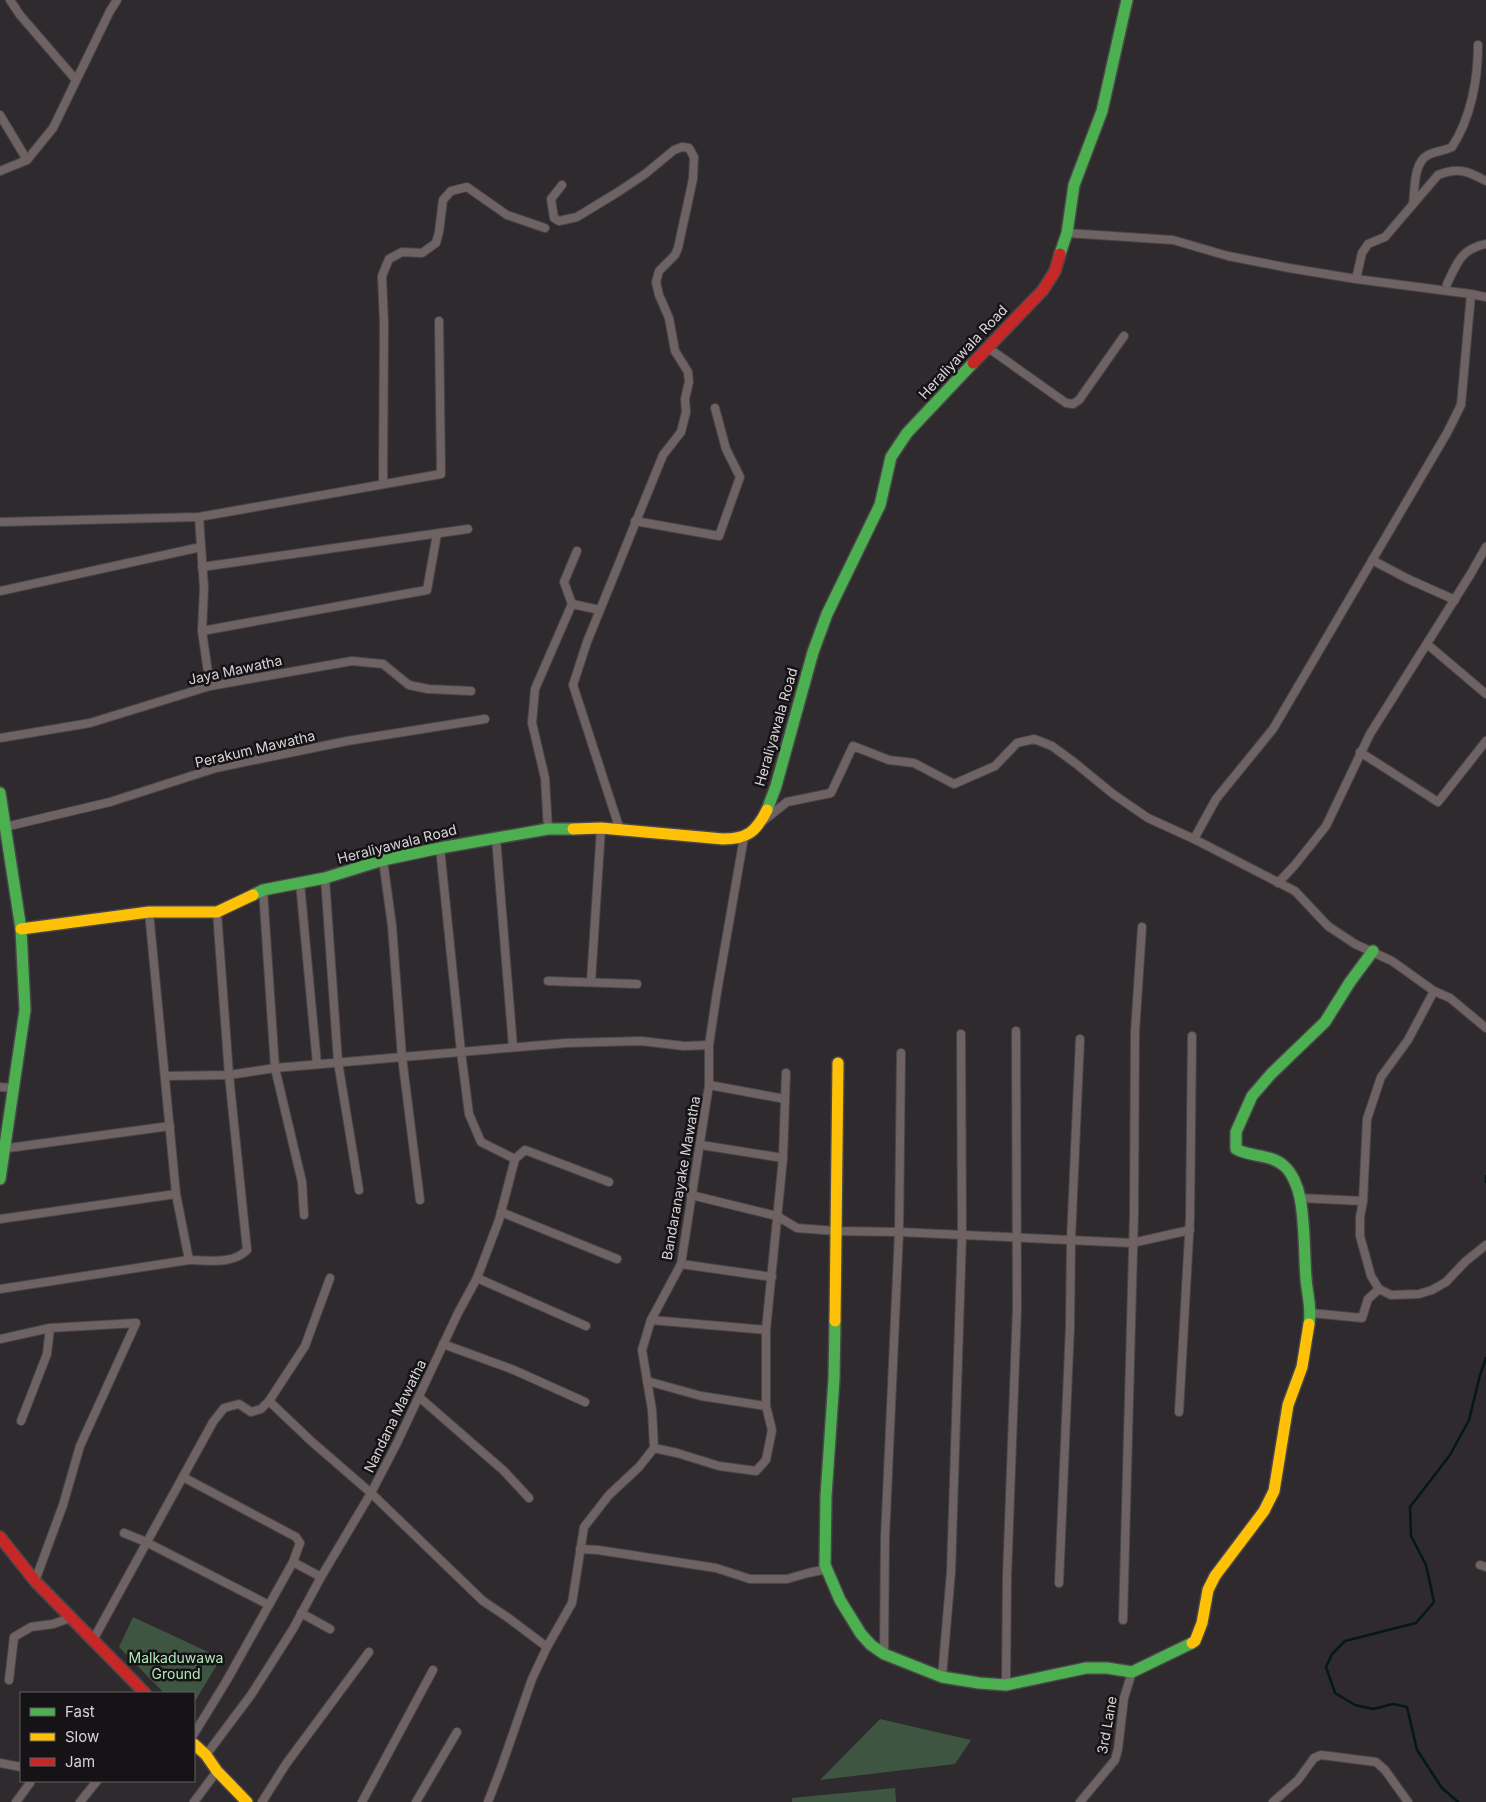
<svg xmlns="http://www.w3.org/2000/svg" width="1486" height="1802" font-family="Inter,sans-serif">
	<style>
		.green { fill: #3e5542 }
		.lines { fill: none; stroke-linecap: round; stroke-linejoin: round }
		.stream { stroke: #041819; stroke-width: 2.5 }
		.street-casing { stroke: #484648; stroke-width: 10 }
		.fast-casing { stroke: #484648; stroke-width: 14 }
		.slow-casing { stroke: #484648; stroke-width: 14 }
		.jam-casing { stroke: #484648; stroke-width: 14 }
		.street { stroke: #6e6263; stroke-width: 8 }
		.fast { stroke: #4caf50; stroke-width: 11 }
		.slow { stroke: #ffc107; stroke-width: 11 }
		.jam { stroke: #c62828; stroke-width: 11 }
		.labels { text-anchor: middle; stroke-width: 5; stroke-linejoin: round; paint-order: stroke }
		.street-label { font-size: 14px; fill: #d8d4d7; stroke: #151315 }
		.park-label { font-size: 14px; fill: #b1e8ba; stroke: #151315 }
	</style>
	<rect width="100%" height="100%" fill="#2e2a2d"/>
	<g class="green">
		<path d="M133,1617L221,1658L194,1703V1693H164L119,1647Z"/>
		<path d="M880,1719L971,1740L955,1764L820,1780Z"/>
		<path d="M895,1788L896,1802H792V1798Z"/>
	</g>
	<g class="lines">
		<g class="stream">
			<path d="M1486,1176V1182"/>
			<path d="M1458,1802L1442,1788L1417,1750L1407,1707L1393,1704L1373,1709L1355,1705L1335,1693L1326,1667L1332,1654L1345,1641L1416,1623L1434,1602L1426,1565L1411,1536L1410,1507L1450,1455L1469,1420L1480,1375L1486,1358"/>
		</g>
		<defs>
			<g id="street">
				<path d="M10,0L20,15L76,80"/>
				<path d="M0,115L27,160"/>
				<path d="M0,171L27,160L53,128L110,11L117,0"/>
				<path d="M562,185L551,199L554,218L559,221L577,217L618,192L645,174L674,150L682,147L689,148L694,157L693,179L678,248L675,255L659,271L656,282L659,295L669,318L675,351L688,372L689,382L685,399L686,412L681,432L663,455L587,642L573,685L620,830"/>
				<path d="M1413,204C1415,190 1413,163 1428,155C1436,151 1444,151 1452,147C1471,118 1478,79 1478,45"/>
				<path d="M1067,233L1173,240L1228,256L1289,268L1356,279L1471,294L1461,405L1447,433L1273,729L1216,799L1194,839"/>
				<path d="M1356,279L1362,253L1368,244L1385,237L1438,175C1458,167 1468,171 1486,181"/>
				<path d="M1447,284C1457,263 1461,249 1486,244"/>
				<path d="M1471,294L1486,297"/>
				<path d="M987,347L1066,403L1073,404L1079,400L1124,336"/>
				<path d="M383,484L384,323L382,276L389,259L402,252L422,253L436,243L439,232L443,200L451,191L467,187L507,215L545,228"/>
				<path d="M199,517L204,588L202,631"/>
				<path d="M635,521L719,536L740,477L726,449L715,408"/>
				<path d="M0,522L199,517L441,474L439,321"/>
				<path d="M1372,560L1408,579L1455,600"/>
				<path d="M202,567L468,529"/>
				<path d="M0,591L201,547"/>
				<path d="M572,604L600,610"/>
				<path d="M1427,644L1486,694"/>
				<path d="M210,686L202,631L427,590L437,534"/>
				<path d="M0,738L90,723L210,686L352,661L383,664L409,685L428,689L471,691"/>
				<path d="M1360,752L1438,802L1486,741"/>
				<path d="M763,821L787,802L831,793L853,746L889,760L914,763L954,784L995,766L1017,743L1034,739L1052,746L1075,763L1113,794L1148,818L1194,839L1295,891L1328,926L1355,944L1392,961L1434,991L1450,998L1486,1028"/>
				<path d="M5,827L110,802L216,768L347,741L485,719"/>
				<path d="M548,829L545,778L532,723L535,689L572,604L564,582L577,551"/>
				<path d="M496,838L513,1047"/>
				<path d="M440,848L461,1052L469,1114L481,1142L515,1159"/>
				<path d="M383,860L392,926L402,1057L420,1200"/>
				<path d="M325,878L338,1062L359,1190"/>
				<path d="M300,883L317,1064"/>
				<path d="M1278,883L1294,866L1326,826L1370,734L1470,575L1486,547"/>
				<path d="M263,890L275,1068L302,1182L304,1215"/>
				<path d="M548,981L637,984"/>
				<path d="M591,982L601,828"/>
				<path d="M1434,991L1408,1040L1381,1077L1367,1119L1363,1201L1360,1217V1236L1371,1276L1379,1289L1391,1295L1419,1294L1432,1290L1446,1282L1466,1261L1486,1245"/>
				<path d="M166,1076L229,1075L275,1068L566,1043L641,1041L684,1046L709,1045"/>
				<path d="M709,1085L785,1099"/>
				<path d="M0,1087L13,1088"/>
				<path d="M701,1145L783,1158"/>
				<path d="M1,1149L170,1126"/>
				<path d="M691,1195L777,1216L797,1228L836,1231L899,1232L1132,1243L1190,1230"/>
				<path d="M1300,1198L1363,1201"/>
				<path d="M501,1212L617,1259"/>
				<path d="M0,1219L176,1194"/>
				<path d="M189,1260C209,1260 232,1265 247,1250L229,1075L217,912"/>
				<path d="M681,1264L772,1277"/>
				<path d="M477,1278L586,1326"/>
				<path d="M0,1289L189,1260L176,1194L149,912"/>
				<path d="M1311,1313L1362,1318L1368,1299L1379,1289"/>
				<path d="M651,1320L766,1330"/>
				<path d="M0,1339L50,1328L136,1323L80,1446L63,1505L35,1581"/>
				<path d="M443,1344L514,1370L585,1402"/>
				<path d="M647,1381L701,1396L766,1406"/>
				<path d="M419,1397L504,1471L529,1498"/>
				<path d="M269,1401L305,1346L330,1278"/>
				<path d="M1179,1412L1190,1218L1192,1036"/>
				<path d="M21,1421L47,1354L50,1328"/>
				<path d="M654,1448L677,1453L719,1466L756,1471L766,1460L772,1430L766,1406V1330L783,1158L786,1073"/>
				<path d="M183,1477L296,1537L300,1543L293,1562L227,1680L194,1734"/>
				<path d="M124,1533L146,1542L269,1605"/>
				<path d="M580,1549L598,1550L716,1568L750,1579H787L808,1573L827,1569"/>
				<path d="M293,1562L321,1577"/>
				<path d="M1480,1565L1486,1567"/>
				<path d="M1059,1583L1070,1326L1071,1239L1080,1039"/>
				<path d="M301,1613L330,1629"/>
				<path d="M1123,1620L1134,1213L1135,1032L1142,927"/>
				<path d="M93,1640L213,1422L224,1408L239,1404L251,1412L261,1409L269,1401L311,1441L371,1493L483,1601L507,1617L547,1647"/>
				<path d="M884,1654L885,1538L899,1232L901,1053"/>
				<path d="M942,1677L951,1572L962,1235L961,1034"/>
				<path d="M9,1680L14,1637L31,1627L53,1624L70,1618"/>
				<path d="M1006,1685L1007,1577L1017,1308L1016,1031"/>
				<path d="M206,1755L251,1695L293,1629L321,1577L371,1493L397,1443L458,1313L477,1278L499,1220L515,1159L525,1150L609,1182"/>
				<path d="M0,1763L21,1767"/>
				<path d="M16,1802L30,1783L29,1781"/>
				<path d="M80,1802L97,1781"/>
				<path d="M194,1802L217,1771"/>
				<path d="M262,1802L286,1764L369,1652"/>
				<path d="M362,1802L433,1670"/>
				<path d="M416,1802L457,1732"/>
				<path d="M488,1802L501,1768L532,1679L547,1647L572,1603L584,1527L609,1495L639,1467L654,1448L652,1410L642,1350L651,1320L681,1264L709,1085V1045L717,992L744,837"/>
				<path d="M1080,1802L1115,1760L1118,1749L1124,1698L1132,1672"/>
				<path d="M1273,1802L1298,1780L1314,1758L1321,1755L1376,1762L1385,1770L1408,1802"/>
			</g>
			<g id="fast">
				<path d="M1060,254L1067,233L1074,185L1102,111L1127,0"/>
				<path d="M0,793L21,929L25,1010L0,1179"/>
				<path d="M767,810L776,786L813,652L827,614L880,505L891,457L907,433L973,363"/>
				<path d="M253,895L263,890L325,878L383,860L440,848L548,829H573"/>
				<path d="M835,1321L834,1379L826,1496L825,1565L840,1600L861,1634L871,1645L884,1654L942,1677L979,1683L1006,1685L1086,1668H1107L1132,1672L1192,1643"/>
				<path d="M1309,1324C1312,1308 1307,1294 1306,1278C1304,1253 1305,1223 1300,1198C1298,1187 1292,1172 1283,1165C1270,1154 1250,1157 1236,1149V1132L1252,1096L1271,1074L1325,1022L1350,982L1373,951"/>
			</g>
			<g id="slow">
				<path d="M573,829L601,828L723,839C747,839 756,832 767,810"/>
				<path d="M21,929L149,912H217L253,895"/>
				<path d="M835,1321L838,1063"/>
				<path d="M1192,1643L1195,1641L1202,1623L1208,1590L1215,1576L1264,1511L1274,1491L1288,1405L1302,1367L1309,1324"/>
				<path d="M194,1744L206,1755L217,1771L247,1802"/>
			</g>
			<g id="jam">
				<path d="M973,363L1043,290L1055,271L1060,254"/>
				<path d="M0,1537L35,1581L145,1693"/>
			</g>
		</defs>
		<use href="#street" class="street-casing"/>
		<use href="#fast" class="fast-casing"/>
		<use href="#slow" class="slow-casing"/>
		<use href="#jam" class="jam-casing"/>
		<use href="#street" class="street"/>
		<use href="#fast" class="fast"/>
		<use href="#slow" class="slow"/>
		<use href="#jam" class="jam"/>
	</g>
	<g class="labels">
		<g class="street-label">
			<text transform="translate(963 352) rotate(-47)" y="5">Heraliyawala Road</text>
			<text transform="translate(235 670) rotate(-12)" y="5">Jaya Mawatha</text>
			<text transform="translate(776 727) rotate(-74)" y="5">Heraliyawala Road</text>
			<text transform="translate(255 749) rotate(-13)" y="5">Perakum Mawatha</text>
			<text transform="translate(397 844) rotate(-14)" y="5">Heraliyawala Road</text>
			<text transform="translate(681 1178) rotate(-80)" y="5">Bandaranayake Mawatha</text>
			<text transform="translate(395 1416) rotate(-64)" y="5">Nandana Mawatha</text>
			<text transform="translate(1107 1725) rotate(-80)" y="5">3rd Lane</text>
		</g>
		<g class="park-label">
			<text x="176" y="1663">Malkaduwawa<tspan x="176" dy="16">Ground</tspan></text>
		</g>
	</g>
	<rect x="20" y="1692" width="175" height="90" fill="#151315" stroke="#636063"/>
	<rect x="30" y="1708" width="25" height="8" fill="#4caf50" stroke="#636063"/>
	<text x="65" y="1717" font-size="15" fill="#d8d4d7">Fast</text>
	<rect x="30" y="1733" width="25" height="8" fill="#ffc107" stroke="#636063"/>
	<text x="65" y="1742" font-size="15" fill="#d8d4d7">Slow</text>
	<rect x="30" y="1758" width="25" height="8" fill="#c62828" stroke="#636063"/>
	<text x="65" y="1767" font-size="15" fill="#d8d4d7">Jam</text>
</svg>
